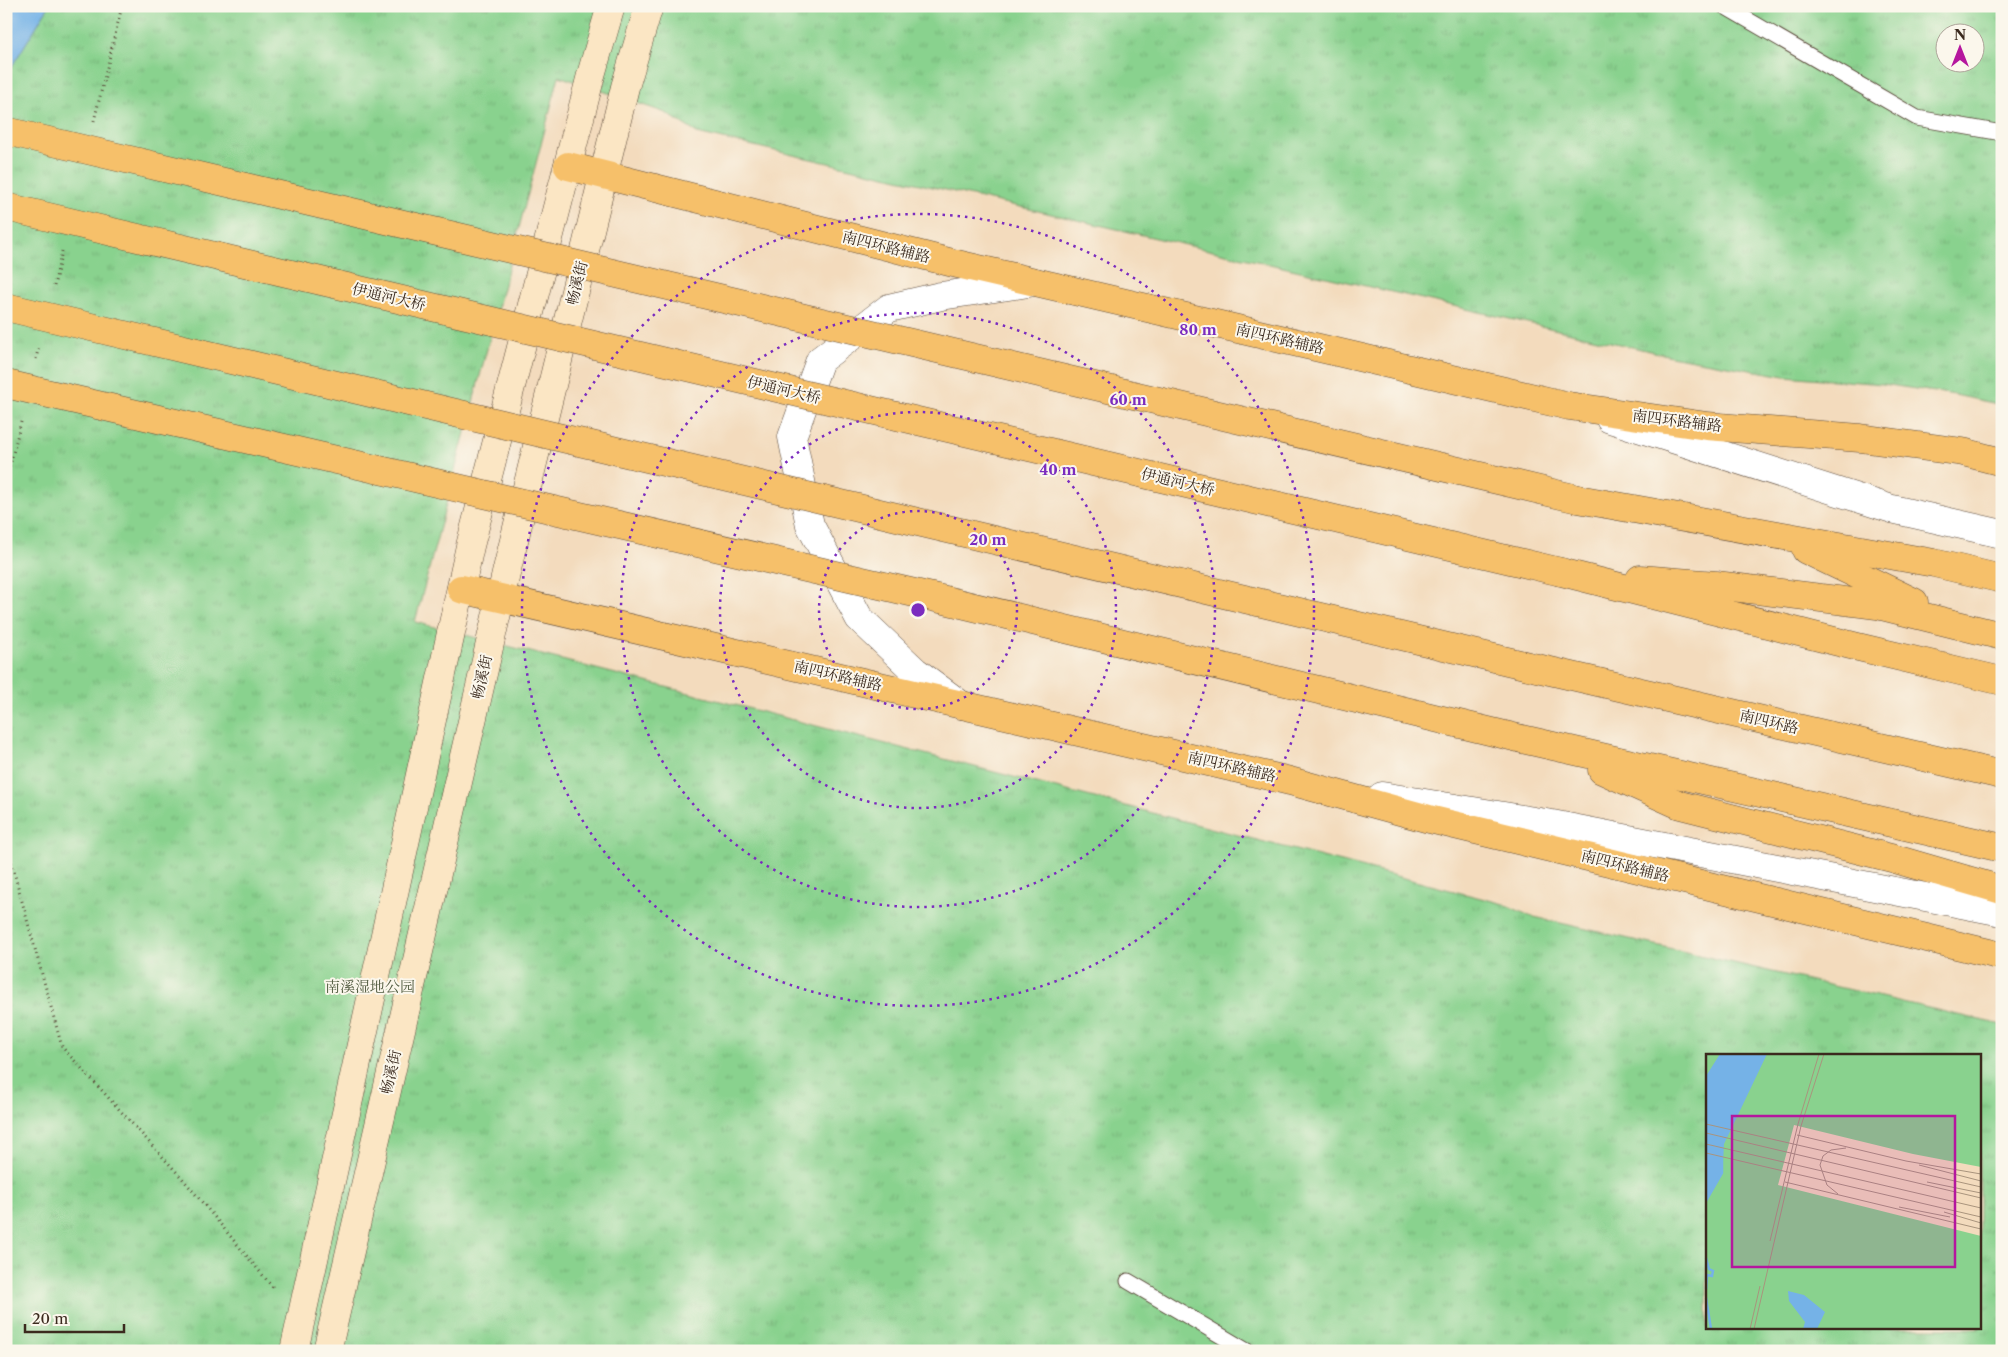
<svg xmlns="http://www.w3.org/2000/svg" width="2008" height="1357" font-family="'Libre Caslon Text','Noto Serif SC',serif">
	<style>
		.park { fill: url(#park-tufts); stroke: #627e56; fill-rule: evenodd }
		.water { fill: #75b2e7; stroke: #586e82 }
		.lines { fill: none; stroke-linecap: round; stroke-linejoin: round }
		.service-casing { stroke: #574536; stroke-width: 17 }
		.tertiary-casing { stroke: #574536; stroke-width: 29 }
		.secondary-casing { stroke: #574536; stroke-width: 29 }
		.primary-casing { stroke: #574536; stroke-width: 29 }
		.trunk-casing { stroke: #574536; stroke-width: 29 }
		.path { stroke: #574536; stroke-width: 3; stroke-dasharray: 1 4; stroke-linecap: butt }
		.service { stroke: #fff; stroke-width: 15 }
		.tertiary { stroke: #fff; stroke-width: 28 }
		.secondary { stroke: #fbe6c4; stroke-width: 28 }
		.primary { stroke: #f6c06b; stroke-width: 28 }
		.trunk { stroke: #f6c06b; stroke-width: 28 }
		.trunk-bridge-casing { stroke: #574536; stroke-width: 29; stroke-linecap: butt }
		.trunk-bridge { stroke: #f6c06b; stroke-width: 28 }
		.ring { fill: none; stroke: #7b2cbf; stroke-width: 2.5; stroke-dasharray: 2.5 5 }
		.labels { text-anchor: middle; stroke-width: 4; stroke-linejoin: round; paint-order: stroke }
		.street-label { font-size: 15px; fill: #3b2a1e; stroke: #fbf7ec }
		.park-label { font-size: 15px; fill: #525c40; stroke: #fbf7ec }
		.inset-river { fill: none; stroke: #75b2e7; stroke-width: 2.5 }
		.inset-road { fill: none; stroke: #a9947d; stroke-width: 1 }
		.view { fill: #b5179e; fill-opacity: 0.15; stroke: #b5179e; stroke-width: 2.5 }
		.inset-edge { fill: none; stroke: #3b2a1e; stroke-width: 2.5 }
		.centre { fill: #7b2cbf; stroke: #fbf7ec; stroke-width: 2.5 }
		.ring-label { font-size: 15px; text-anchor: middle; font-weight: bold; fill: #7b2cbf; stroke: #fbf7ec; stroke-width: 4; stroke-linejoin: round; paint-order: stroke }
	</style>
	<defs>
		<pattern id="park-tufts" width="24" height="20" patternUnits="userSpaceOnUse" patternTransform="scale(1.25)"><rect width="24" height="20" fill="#89d28e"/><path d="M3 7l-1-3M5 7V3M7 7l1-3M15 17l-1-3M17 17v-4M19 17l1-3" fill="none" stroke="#77b47a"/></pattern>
	</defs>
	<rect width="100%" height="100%" fill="#fbf7ec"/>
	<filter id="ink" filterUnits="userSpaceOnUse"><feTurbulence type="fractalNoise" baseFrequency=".02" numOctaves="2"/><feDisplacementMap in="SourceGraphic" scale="10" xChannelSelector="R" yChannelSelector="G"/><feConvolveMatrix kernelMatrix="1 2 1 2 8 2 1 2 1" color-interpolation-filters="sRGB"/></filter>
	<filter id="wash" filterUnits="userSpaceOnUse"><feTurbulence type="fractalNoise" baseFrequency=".0096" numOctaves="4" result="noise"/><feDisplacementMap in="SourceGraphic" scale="20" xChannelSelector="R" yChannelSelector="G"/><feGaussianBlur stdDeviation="1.12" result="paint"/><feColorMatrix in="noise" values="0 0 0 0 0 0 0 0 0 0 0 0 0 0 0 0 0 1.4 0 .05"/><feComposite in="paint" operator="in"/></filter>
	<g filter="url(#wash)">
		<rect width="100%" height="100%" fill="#f3dbbd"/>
		<path class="park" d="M6,6H2002V405L1955,395L1883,384L1785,376L1676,357L697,133L666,113L559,76L415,622L1504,904L1530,916L2002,1025V1351H6ZM1946,32H1976V62H1946ZM1707,1056H1979V1328H1707Z"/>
		<path class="water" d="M6,6H49L6,76Z"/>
	</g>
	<g filter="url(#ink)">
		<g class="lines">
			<defs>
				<g id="service">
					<path d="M1724,6L1917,118L2002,133"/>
					<path d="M1128,1281L1247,1351"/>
				</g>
				<g id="tertiary">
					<path d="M1610,419L1892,509L2002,534"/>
					<path d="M961,705L915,671L859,618L810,525L792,437L820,360L889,308L941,296L1035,282"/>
					<path d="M1382,796L1552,824L2002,912"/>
				</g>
				<g id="secondary">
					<path d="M294,1351L470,546L591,75L611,6"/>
					<path d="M327,1351L508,565L625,87L649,6"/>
				</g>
				<g id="primary">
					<path d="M568,166L953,263L1569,406L1707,426L1860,438L1963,452L2002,462"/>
					<path d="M461,589L1290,781L1429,819L2002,956"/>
				</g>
				<g id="trunk">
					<path d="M1578,499L1934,563L2002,579"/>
					<path d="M1806,550L1914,602"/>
					<path d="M1561,572L1858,647L2002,681"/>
					<path d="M1640,579L1716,585L1877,605L2002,636"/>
					<path d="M1537,668L2002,775"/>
					<path d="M1522,739L2002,848"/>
					<path d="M1602,770L1680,805L1895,859L2002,890"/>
				</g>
			</defs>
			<use href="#service" class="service-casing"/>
			<use href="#tertiary" class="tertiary-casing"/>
			<use href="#secondary" class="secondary-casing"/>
			<use href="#primary" class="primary-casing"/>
			<use href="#trunk" class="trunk-casing"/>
			<g class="path">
				<path d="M94,121L122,6"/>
				<path d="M54,286L62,251"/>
				<path d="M36,359L39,345"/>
				<path d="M6,481L22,418"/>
				<path d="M6,843L62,1047L182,1178L275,1290"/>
			</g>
			<use href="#service" class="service"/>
			<use href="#tertiary" class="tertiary"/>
			<use href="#secondary" class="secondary"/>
			<use href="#primary" class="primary"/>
			<use href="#trunk" class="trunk"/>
			<defs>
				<g id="trunk-bridge">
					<path d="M6,131L1578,499"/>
					<path d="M6,207L1561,572"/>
					<path d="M6,307L1537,668"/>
					<path d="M6,384L945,600L1522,739"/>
				</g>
			</defs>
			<use href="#trunk-bridge" class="trunk-bridge-casing"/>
			<use href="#trunk-bridge" class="trunk-bridge"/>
		</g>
	</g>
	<g class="ring">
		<circle cx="918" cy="610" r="99"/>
		<circle cx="918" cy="610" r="198"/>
		<circle cx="918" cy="610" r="297"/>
		<circle cx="918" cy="610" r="396"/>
	</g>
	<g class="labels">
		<g class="street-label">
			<text transform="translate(886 247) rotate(14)" y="5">南四环路辅路</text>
			<text transform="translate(577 283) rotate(-76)" y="5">畅溪街</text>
			<text transform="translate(389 297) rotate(13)" y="5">伊通河大桥</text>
			<text transform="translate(1280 339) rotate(13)" y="5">南四环路辅路</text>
			<text transform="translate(784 390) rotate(13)" y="5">伊通河大桥</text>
			<text transform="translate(1677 421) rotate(7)" y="5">南四环路辅路</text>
			<text transform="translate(1178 482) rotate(13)" y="5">伊通河大桥</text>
			<text transform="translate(838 676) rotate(13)" y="5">南四环路辅路</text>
			<text transform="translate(482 677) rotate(-77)" y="5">畅溪街</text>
			<text transform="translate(1769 722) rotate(13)" y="5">南四环路</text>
			<text transform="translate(1232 767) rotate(13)" y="5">南四环路辅路</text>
			<text transform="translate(1625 866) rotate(14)" y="5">南四环路辅路</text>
			<text transform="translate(391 1072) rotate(-77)" y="5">畅溪街</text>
		</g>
		<g class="park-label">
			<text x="370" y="992">南溪湿地公园</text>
		</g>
	</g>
	<g transform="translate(1706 1054)">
		<rect width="275" height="275" fill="#f3dbbd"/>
		<path d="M0,0H275V113L207,100L88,71L72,131L275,182V275H0Z" fill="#89d28e"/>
		<path d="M14,0H61L18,90L16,119L0,147V22ZM82,237L98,241L119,258L111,275H97L99,268L83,247Z" fill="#75b2e7"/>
		<path class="inset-river" d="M0,147L16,119V96M0,204L3,215L7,217L6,222L1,221L0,235M0,244L5,275"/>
		<path class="inset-road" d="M0,70L275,133M0,79L275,144M91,81L200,107L275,120M0,90L275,154M0,99L275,163M213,111L275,127M79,128L275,175M221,128L275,139M132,140L121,131L114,111L117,102L125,96L140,94M193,153L244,163M238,158L275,169M64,187L92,70L113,0M44,275L54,232M48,275L95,72L118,0"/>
		<path class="view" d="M26,62H249V213H26Z"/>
		<rect width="275" height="275" class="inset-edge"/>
	</g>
	<circle cx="918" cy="610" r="8" class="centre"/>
	<g class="ring-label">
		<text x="1198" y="335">80 m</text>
		<text x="1128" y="405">60 m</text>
		<text x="1058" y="475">40 m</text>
		<text x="988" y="545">20 m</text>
	</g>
	<rect width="2008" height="1357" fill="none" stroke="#fbf7ec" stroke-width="25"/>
	<g transform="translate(1960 48)"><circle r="24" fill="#fbf7ec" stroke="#aea59a"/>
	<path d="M0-4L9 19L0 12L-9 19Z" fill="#b5179e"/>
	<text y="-8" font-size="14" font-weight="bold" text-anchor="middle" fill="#3b2a1e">N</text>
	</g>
	<path d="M25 1324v8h99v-8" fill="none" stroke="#3b2a1e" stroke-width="2.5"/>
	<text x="32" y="1324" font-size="15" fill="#3b2a1e" stroke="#fbf7ec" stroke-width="4" paint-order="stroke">20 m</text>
</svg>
